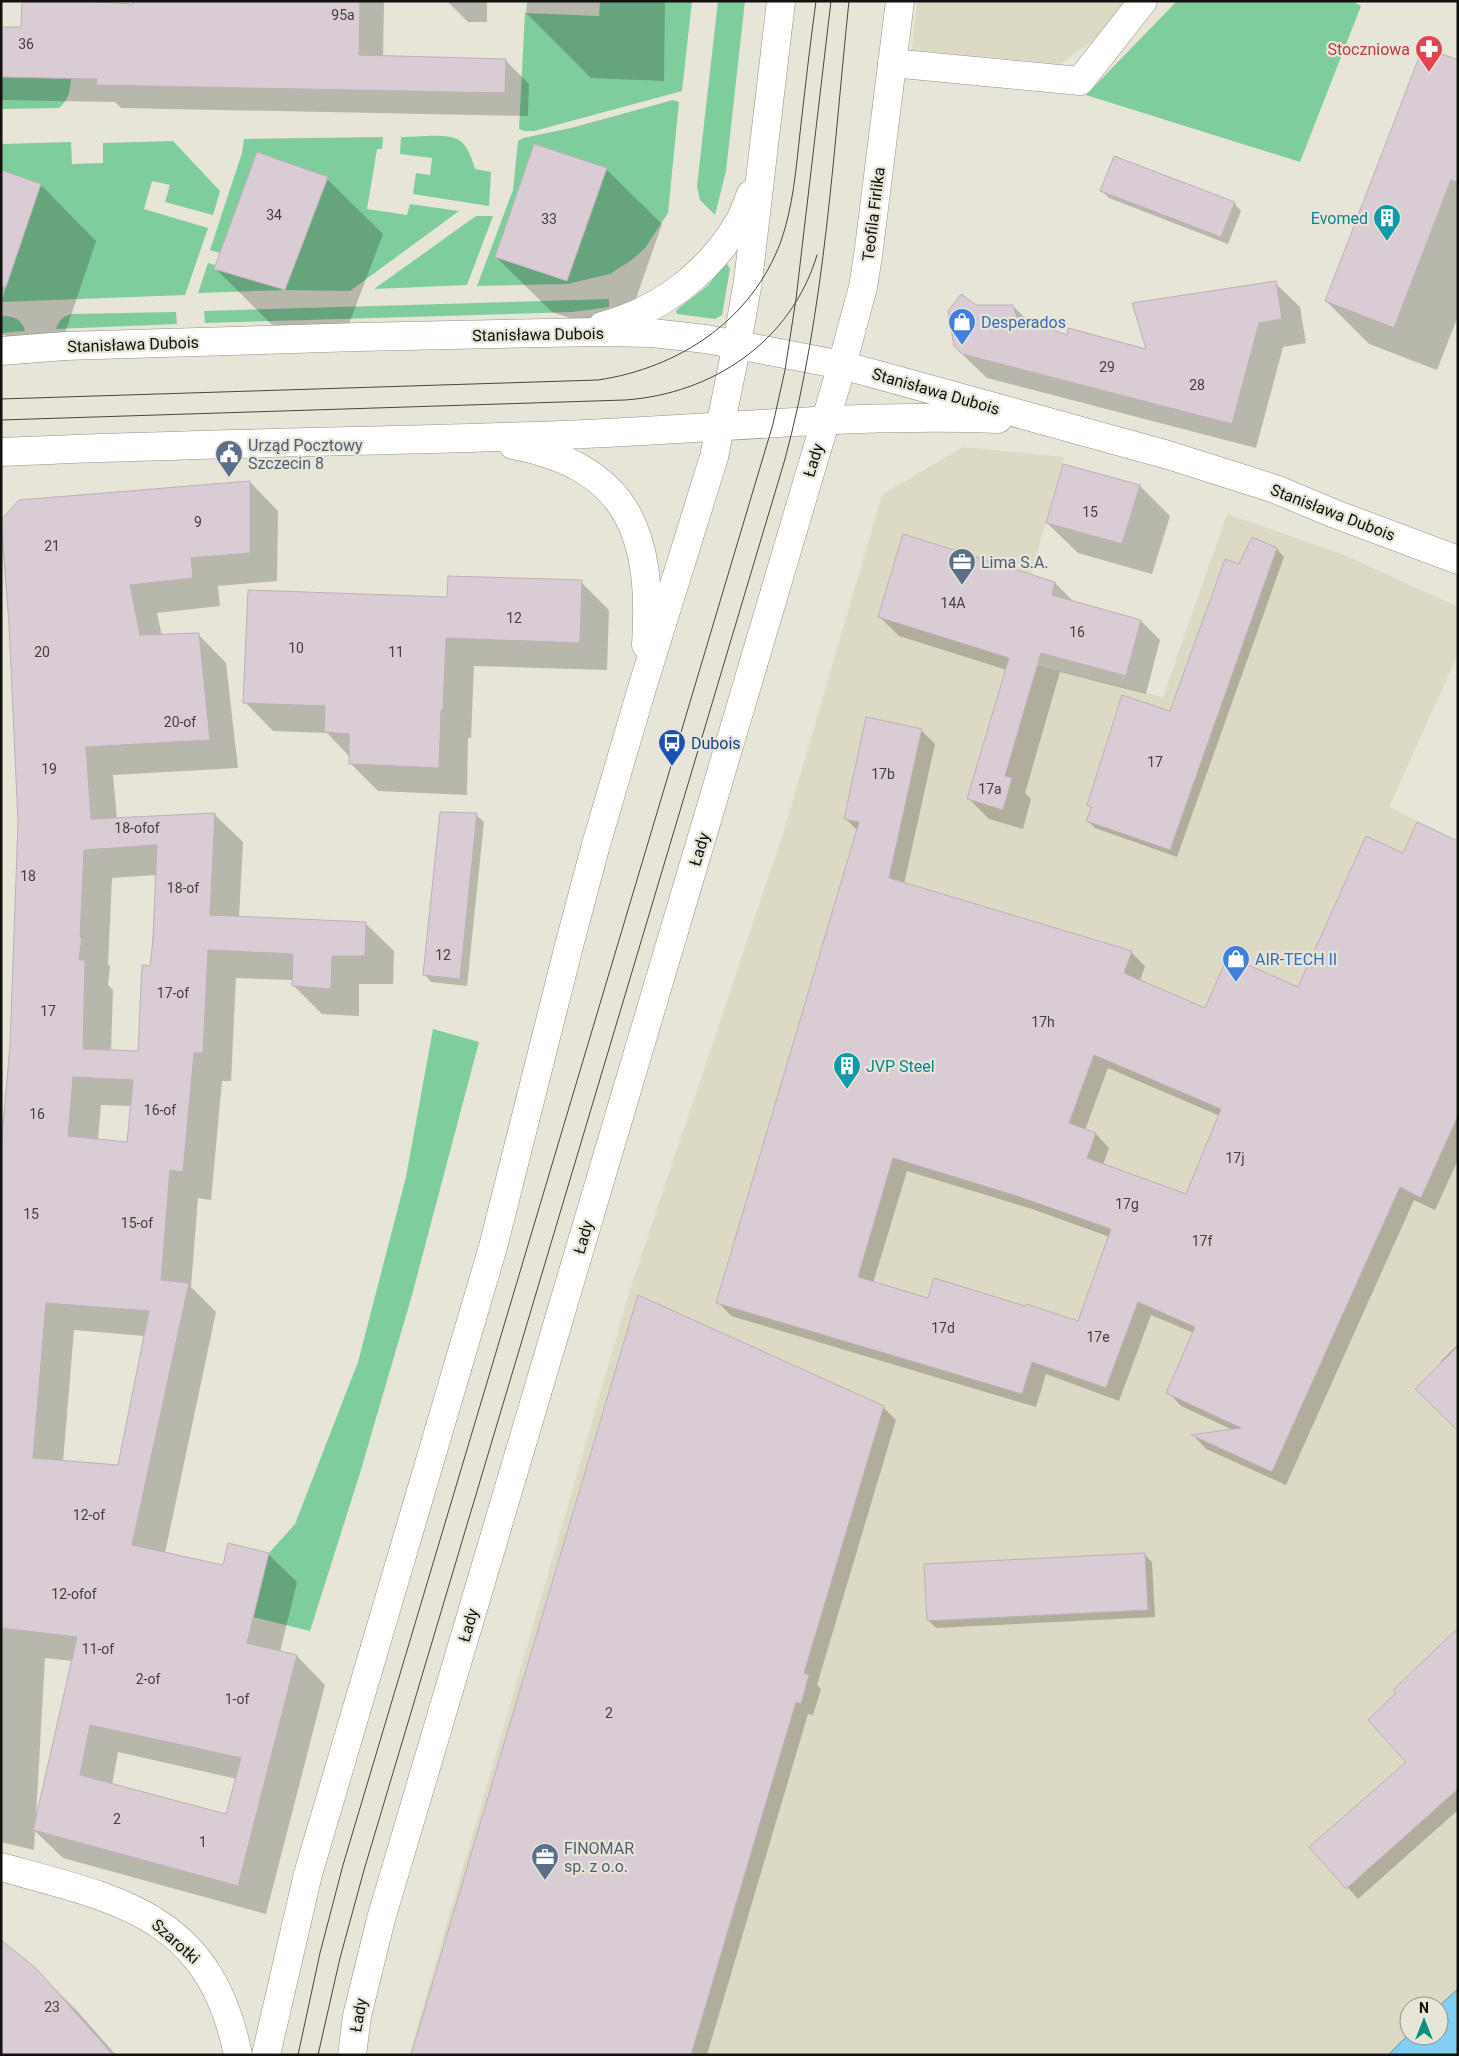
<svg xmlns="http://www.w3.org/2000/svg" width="1459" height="2056" font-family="Roboto,sans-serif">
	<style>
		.built { fill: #dcd9c5; fill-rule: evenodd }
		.green { fill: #7fcd9c; fill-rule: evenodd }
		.water { fill: #82cef5; stroke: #6095af }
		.shadow { fill: #0003; fill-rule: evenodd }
		.building { fill: #d9ccd4; stroke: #bcb0b7; fill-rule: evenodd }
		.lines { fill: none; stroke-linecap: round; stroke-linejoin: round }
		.minor-casing { stroke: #918f83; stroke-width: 29 }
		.minor { stroke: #fff; stroke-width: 28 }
		.tram { stroke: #474640; stroke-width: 1 }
		.labels { text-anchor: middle; stroke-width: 4.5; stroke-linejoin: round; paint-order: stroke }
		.number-label { font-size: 14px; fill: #44403f }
		.health-label { font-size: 16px; fill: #be3a42; stroke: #e7e5d8; text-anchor: end }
		.street-label { font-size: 16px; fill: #12110d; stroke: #e7e5d8 }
		.culture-label { font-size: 16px; fill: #0d838f; stroke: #e7e5d8; text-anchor: end }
		.shop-label { font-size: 16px; fill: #366cbe; stroke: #e7e5d8; text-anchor: start }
		.service-label { font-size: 16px; fill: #4e5e75; stroke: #e7e5d8; text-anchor: start }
		.transit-label { font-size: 16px; fill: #164399; stroke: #e7e5d8; text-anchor: start }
	</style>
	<rect width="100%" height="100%" fill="#e7e5d8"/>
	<g class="built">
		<path d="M917,1H1132L1113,26L1060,64L912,50Z"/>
		<path d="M963,447L1064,457L1008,658L1163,697L1227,514L1344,555L1458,607V654L1389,807L1458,841V2020L1421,2055H409L631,1287L783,834L882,495ZM1409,2006H1439V2036H1409Z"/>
	</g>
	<g class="green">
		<path d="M600,1H692L682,91L534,131H524L519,129L525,13L599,16Z"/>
		<path d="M718,1H745L726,171L715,215L700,200L697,186Z"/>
		<path d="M1177,1H1352L1361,6L1300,162L1086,95Z"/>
		<path d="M1,77L71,79C70,92 68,100 59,108L1,109Z"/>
		<path d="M673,100L679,102L668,213L645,248L633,259L610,274L567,284L477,286L513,190L518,141L523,138L571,128ZM535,144L606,168L567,281L495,257Z"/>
		<path d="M383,137L382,149H377L367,209L407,215L410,204L459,211L350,291L285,290L198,293L208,263L215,265L214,269L285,290L328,178L257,153L220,253L210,250L242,153L244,139Z"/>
		<path d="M401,137C416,137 444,133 457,139C467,143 472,159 475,169L491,172L489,206L413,194L416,173L430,175L432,158L400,154Z"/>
		<path d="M173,141L220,191L213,215L165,202L170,185L152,181L144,209L208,228L185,295L1,302L41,184L1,170V144L71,142L72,164L103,163V143Z"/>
		<path d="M476,216H493L467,285L374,289Z"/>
		<path d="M727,264L730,269L722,315L715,319L677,314L676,311C687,300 701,293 711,282C716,275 719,267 727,264Z"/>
		<path d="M609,299V307L573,312L205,323L204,311Z"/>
		<path d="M176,312L177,324L56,329C58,321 64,316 71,314Z"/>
		<path d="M5,316C16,317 22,320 25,331L1,333V317Z"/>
		<path d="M433,1029L479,1042L412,1295L360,1473L310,1631L253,1617L269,1553L295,1524L358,1362L406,1177Z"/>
	</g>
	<path class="water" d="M1458,1989V2055H1388L1409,2034V2036H1439V2006Z"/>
	<g class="shadow">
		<path d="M23,1H104L103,4L134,5V1H387L384,2L383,57L505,60L529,84L528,116L121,108L115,102L1,100V28L22,29Z"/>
		<path d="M447,1H487V22H468Z"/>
		<path d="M527,1H665L664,81L591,78L526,13Z"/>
		<path d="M1458,61V316L1437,370L1369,344L1326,301Z"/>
		<path d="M606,169L662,224L623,336L552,312L496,257Z"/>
		<path d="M1,172L41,185L96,241L58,354L1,334Z"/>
		<path d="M327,179L383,234L341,345L271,324L215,268Z"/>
		<path d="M1102,191L1234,203L1241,211L1228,244L1109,198Z"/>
		<path d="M1275,283L1300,307L1306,343L1283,347L1256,448L987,378L962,354L975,306H1013L1030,323L1068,337L1148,351Z"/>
		<path d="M1064,465L1140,486L1170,516L1152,574L1078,553L1047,523Z"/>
		<path d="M250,482L278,511L277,581L218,586L220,606L157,613L162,636L198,634L226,663L238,768L113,775L117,819L214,814L243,842L239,918L365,923L394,951L393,984H359V1016L322,1014L293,985V980L236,978L231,1081H222L211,1200L198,1198L191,1287L216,1312L165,1553L224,1566L268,1554L297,1582L280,1652L297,1656L325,1685L266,1914L63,1858L35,1831L34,1850L1,1842V1157L12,1046L20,822L10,624ZM156,875L151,967L140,1052L111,1051L113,990L108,985L110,966L108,965L112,878ZM101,1105L132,1106L129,1143L98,1140ZM74,1330L145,1336L119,1466L63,1462ZM45,1658L73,1661L37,1816H36ZM118,1752L237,1779L227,1816L112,1785Z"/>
		<path d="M1253,539L1277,549L1284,557L1177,857L1095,828L1088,821L1092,809L1088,805L1171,712Z"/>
		<path d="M581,582L609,610L607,670L474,666L471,738H468L467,795L378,791L350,763V757L327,733L273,731L245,702Z"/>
		<path d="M1055,583L1075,603L1141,621L1160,640L1146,694L1060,672L1025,793L1031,799L1023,829L989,819L969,799L1007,670L899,636L879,616Z"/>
		<path d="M921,730L935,744L904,884L1131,952L1145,966L1140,981L1205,1010L1299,989L1403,855L1458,842V1160L1435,1210L1414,1200L1286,1485L1206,1449L1194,1436L1233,1430L1181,1406L1168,1392L1194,1333L1151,1315L1119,1401L1046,1374L1036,1407L731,1316L718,1302L858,831L845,818ZM1108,1068L1220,1116L1187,1196L1103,1165L1109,1148L1096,1134L1085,1130ZM907,1171L1032,1209L1110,1237L1079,1323L929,1300L873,1283Z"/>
		<path d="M476,815L484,822L467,986L431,982L424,974Z"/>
		<path d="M1458,1344V1430L1441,1361Z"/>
		<path d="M883,1407L896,1420L817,1685L821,1689L813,1715L808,1714L707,2055H412Z"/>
		<path d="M1144,1554L1152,1562L1155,1617L936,1628L928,1620Z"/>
		<path d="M1458,1629V1810L1358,1899L1311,1847L1408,1762L1397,1693Z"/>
		<path d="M36,1970L79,2013L116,2055H1Z"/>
	</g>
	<g class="building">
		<path d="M22,1H80L133,4V1H360L359,55L506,59L505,93L96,85L97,79L1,77V27H21Z"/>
		<path d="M1423,47L1458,60V183L1451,180L1394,328L1325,301Z"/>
		<path d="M534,144L607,168L567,281L495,257Z"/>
		<path d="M257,152L328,177L285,290L214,269Z"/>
		<path d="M1114,156L1235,202L1221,237L1100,191Z"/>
		<path d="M1,170L41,184L6,287H1Z"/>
		<path d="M1276,281L1282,319L1259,323L1232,424L962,354L954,346L948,311L961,294L976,305H1013L1017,317L1067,335L1068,328L1146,349L1132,303Z"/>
		<path d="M1063,464L1140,485L1122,544L1046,523Z"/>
		<path d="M250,481V553L191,558L193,578L130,585L140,635L199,633L210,740L86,747L91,819L215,813L210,915L366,922L365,956H332L331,989L292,986L293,954L208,950L203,1053H194L183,1172L170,1170L161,1280L189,1283L132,1545L223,1565L228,1543L269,1553L247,1643L297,1655L238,1886L33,1830L77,1637L1,1628V1149L10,1046L18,822L9,624L1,520L19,500ZM157,845L153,939L150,966L142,965L138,1051L83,1049L85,960H79L82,937H80L84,850ZM73,1077L133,1080L127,1142L68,1136ZM46,1303L149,1311L118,1465L33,1458ZM90,1725L241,1758L226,1814L80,1775Z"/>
		<path d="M903,534L1055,582L1052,595L1141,620L1126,676L1041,653L1005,776L1012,778L1003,810L967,799L1009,658L878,617Z"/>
		<path d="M1252,537L1277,548L1170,850L1086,821L1092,807L1087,805L1122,695L1170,711L1225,559L1239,564Z"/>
		<path d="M448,576L582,580L580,643L446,638L443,710H441L439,768L349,764V734L324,732L325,706L243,703L248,590L447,597Z"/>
		<path d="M866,717L922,729L889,878L1132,951L1124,973L1205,1008L1228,956L1298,987L1366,836L1403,853L1417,822L1458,841V1116L1421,1198L1400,1187L1272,1472L1191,1435L1241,1428L1166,1393L1195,1327L1138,1302L1106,1388L1032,1362L1022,1394L716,1303L859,822L844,819ZM1094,1055L1221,1109L1186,1194L1087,1158L1096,1133L1069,1123ZM893,1158L1017,1196L1111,1229L1078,1321L1026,1304L1025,1306L934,1278L928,1298L858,1277Z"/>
		<path d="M440,812L477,813L460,979L423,975Z"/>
		<path d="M638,1295L884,1406L804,1673L809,1675L801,1704L796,1702L691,2055H411Z"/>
		<path d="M1458,1346V1431L1415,1389Z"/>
		<path d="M1145,1553L1148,1610L927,1621L924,1564Z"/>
		<path d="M1458,1628V1789L1346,1889L1309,1847L1406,1762L1368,1720L1396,1693L1393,1690Z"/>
		<path d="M1,1940L37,1969L113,2055H1Z"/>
	</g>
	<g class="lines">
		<defs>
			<g id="minor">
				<path d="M892,63L1080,81L1143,1"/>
				<path d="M602,326C660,311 709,273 739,222C744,213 747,203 751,194"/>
				<path d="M1,351L65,346L358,337L596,332L652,333L706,339L842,365L1168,455L1275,489L1335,514L1458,560"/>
				<path d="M513,445C630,467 653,536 646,645"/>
				<path d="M1,452C188,443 375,442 562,435C707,430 853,413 998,419"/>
				<path d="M1,1867C121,1900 210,1915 238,2055"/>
				<path d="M266,2055L308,1874L493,1247L570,942L595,848L642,688L714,457L737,344L748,281L781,1"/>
				<path d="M352,2055L357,2016L381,1919L842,365L863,287L868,256L900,1"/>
			</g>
		</defs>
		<use href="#minor" class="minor-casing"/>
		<use href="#minor" class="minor"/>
		<g class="tram">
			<path d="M1,399L598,380C679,368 752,320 781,241C793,207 796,169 800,133C805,89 810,45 816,1"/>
			<path d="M1,420L625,400C712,394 791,342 817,255"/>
			<path d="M298,2055L320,1953L343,1865L773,424L785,370L796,299L831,1"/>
			<path d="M318,2055L340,1958L364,1870L785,459C825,310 833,154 849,1"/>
		</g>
	</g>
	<defs>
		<symbol id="pharmacy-pin" viewBox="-11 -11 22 30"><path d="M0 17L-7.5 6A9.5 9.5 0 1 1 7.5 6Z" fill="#e0444e" stroke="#e7e5d8"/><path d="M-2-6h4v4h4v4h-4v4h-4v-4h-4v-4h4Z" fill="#fff"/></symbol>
		<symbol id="building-pin" viewBox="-11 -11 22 30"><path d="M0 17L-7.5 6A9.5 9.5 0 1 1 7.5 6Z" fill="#0f9aa8" stroke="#e7e5d8"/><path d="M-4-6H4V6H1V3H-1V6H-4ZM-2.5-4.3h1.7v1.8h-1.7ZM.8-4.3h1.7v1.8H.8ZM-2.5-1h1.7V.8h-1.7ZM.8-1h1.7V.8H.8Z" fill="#fff"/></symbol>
		<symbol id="shop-pin" viewBox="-11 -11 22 30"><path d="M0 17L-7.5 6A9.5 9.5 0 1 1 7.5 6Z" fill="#3f7fe0" stroke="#e7e5d8"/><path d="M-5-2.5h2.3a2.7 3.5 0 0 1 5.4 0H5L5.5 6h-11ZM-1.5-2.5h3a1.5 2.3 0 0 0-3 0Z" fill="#fff"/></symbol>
		<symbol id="civic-pin" viewBox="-11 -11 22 30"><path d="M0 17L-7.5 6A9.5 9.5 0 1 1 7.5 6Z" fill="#5c6f8a" stroke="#e7e5d8"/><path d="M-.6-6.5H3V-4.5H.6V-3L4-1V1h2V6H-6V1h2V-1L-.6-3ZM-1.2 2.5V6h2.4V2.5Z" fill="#fff"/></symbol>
		<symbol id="office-pin" viewBox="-11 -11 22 30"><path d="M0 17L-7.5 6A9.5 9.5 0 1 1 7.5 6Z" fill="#5c6f8a" stroke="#e7e5d8"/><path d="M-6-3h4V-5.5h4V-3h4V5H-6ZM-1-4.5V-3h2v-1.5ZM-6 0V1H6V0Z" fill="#fff"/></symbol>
		<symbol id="bus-pin" viewBox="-11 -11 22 30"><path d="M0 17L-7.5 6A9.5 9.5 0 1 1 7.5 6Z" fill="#1a4fb4" stroke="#e7e5d8"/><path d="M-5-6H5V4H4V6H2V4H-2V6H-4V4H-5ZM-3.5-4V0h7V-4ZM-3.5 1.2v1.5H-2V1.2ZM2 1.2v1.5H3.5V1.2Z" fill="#fff"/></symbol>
	</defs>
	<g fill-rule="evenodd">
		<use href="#pharmacy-pin" x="1413" y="33" width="32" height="43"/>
		<use href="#building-pin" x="1371" y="202" width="32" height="43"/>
		<use href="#shop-pin" x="946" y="306" width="32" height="43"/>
		<use href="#civic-pin" x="213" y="438" width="32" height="43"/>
		<use href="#office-pin" x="946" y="546" width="32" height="43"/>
		<use href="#bus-pin" x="656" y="727" width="32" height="43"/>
		<use href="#shop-pin" x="1220" y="943" width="32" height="43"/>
		<use href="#building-pin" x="831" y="1050" width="32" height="43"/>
		<use href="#office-pin" x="529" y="1841" width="32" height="43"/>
	</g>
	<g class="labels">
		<g class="number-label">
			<text x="343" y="20">95a</text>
			<text x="26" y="49">36</text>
			<text x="274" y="220">34</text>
			<text x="549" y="224">33</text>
			<text x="1107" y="372">29</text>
			<text x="1197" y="390">28</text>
			<text x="1090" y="517">15</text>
			<text x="198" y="527">9</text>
			<text x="52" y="551">21</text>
			<text x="953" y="608">14A</text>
			<text x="514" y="623">12</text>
			<text x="1077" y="637">16</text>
			<text x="296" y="653">10</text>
			<text x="42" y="657">20</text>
			<text x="396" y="657">11</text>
			<text x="180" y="727">20-of</text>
			<text x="1155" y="767">17</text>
			<text x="49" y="774">19</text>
			<text x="883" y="779">17b</text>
			<text x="990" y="794">17a</text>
			<text x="137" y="833">18-ofof</text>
			<text x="28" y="881">18</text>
			<text x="183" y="893">18-of</text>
			<text x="443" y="960">12</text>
			<text x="173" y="998">17-of</text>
			<text x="48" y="1016">17</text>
			<text x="1043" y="1027">17h</text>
			<text x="160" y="1115">16-of</text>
			<text x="37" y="1119">16</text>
			<text x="1235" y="1163">17j</text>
			<text x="1127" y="1209">17g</text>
			<text x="31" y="1219">15</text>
			<text x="137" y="1228">15-of</text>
			<text x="1202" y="1246">17f</text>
			<text x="943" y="1333">17d</text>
			<text x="1098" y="1342">17e</text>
			<text x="89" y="1520">12-of</text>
			<text x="74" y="1599">12-ofof</text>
			<text x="98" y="1654">11-of</text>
			<text x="148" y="1684">2-of</text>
			<text x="237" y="1704">1-of</text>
			<text x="609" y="1718">2</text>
			<text x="117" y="1824">2</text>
			<text x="203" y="1847">1</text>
			<text x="52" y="2012">23</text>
		</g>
		<g class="health-label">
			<text x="1410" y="55">Stoczniowa</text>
		</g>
		<g class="street-label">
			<text transform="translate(873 214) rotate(-83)" y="6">Teofila Firlika</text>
			<text transform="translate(538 334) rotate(-1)" y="6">Stanisława Dubois</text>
			<text transform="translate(133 344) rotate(-2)" y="6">Stanisława Dubois</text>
			<text transform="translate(936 391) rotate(16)" y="6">Stanisława Dubois</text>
			<text transform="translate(813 460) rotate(-73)" y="6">Łady</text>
			<text transform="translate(1333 512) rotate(21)" y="6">Stanisława Dubois</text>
			<text transform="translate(699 849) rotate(-73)" y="6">Łady</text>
			<text transform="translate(583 1237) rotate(-74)" y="6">Łady</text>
			<text transform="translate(468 1625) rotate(-74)" y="6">Łady</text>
			<text transform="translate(176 1941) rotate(42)" y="6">Szarotki</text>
			<text transform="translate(358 2015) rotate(-80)" y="6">Łady</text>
		</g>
		<g class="culture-label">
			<text x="1368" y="224">Evomed</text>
			<text x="866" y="1072" text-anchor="start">JVP Steel</text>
		</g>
		<g class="shop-label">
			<text x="981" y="328">Desperados</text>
			<text x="1255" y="965">AIR-TECH II</text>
		</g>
		<g class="service-label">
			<text x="248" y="451">Urząd Pocztowy<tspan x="248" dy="18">Szczecin 8</tspan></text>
			<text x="981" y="568">Lima S.A.</text>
			<text x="564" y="1854">FINOMAR<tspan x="564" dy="18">sp. z o.o.</tspan></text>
		</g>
		<g class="transit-label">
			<text x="691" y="749">Dubois</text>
		</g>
	</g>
	<rect width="1459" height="2056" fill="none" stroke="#12110d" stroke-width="5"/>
	<g transform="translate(1424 2021)"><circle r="24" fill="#e7e5d8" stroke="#929087"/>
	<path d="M0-4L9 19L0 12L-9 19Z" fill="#03927d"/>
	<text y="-8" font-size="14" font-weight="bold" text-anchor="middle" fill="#12110d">N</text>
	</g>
</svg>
